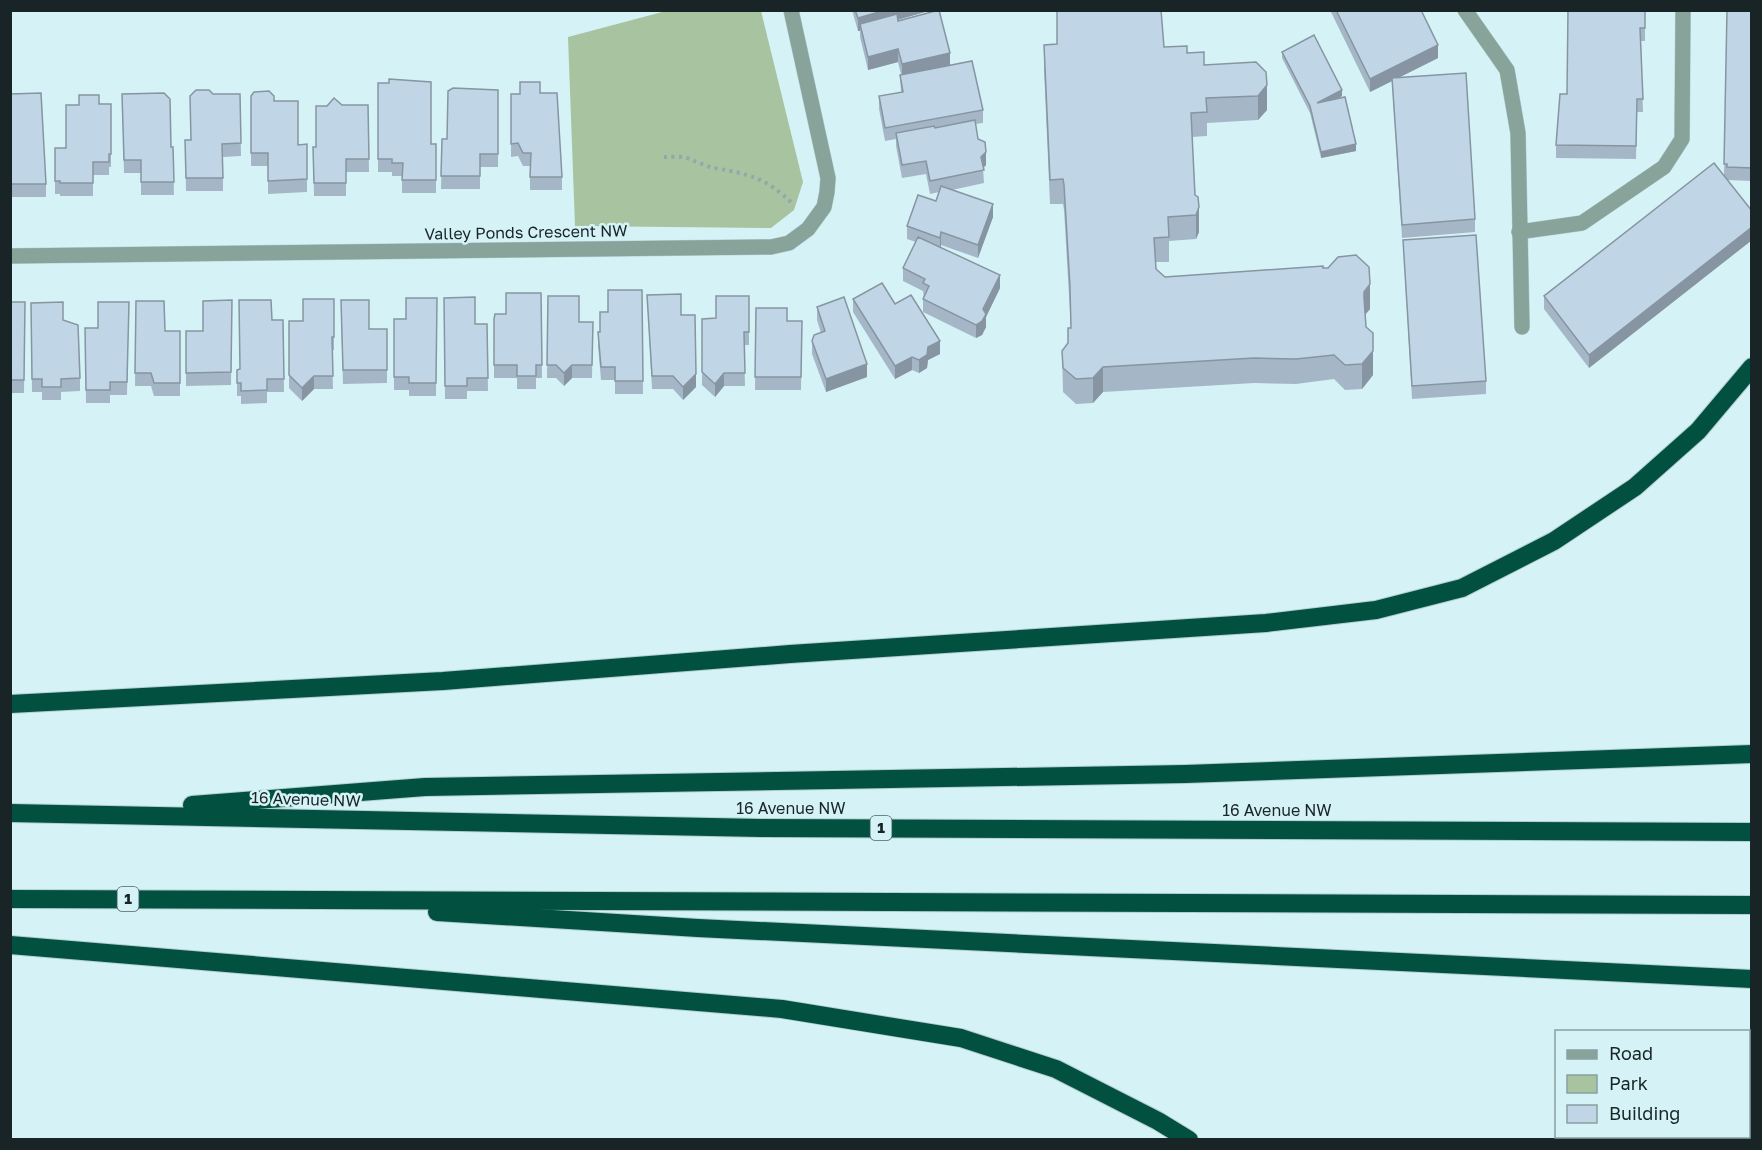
<svg xmlns="http://www.w3.org/2000/svg" width="1762" height="1150" font-family="'Golos Text',sans-serif">
	<style>
		.green { fill: #a7c39f }
		.lines { fill: none; stroke-linecap: round; stroke-linejoin: round }
		.minor-casing { stroke: #b3ced1; stroke-width: 16 }
		.highway-casing { stroke: #b3ced1; stroke-width: 20 }
		.path { stroke: #91a8ab; stroke-width: 4; stroke-dasharray: 3 4.5; stroke-linecap: butt }
		.minor { stroke: #88a39a; stroke-width: 15 }
		.highway { stroke: #025040; stroke-width: 18 }
		.wall { fill: #a5b7c6 }
		.shaded-wall { fill: #8695a1 }
		.building { fill: #c0d5e6; stroke: #8695a1; stroke-width: 1.5 }
		.labels { text-anchor: middle; stroke-width: 5; stroke-linejoin: round; paint-order: stroke }
		.shield { fill: #d5f3f7; stroke: #516265; stroke-width: 1.5 }
		.shield-label { font-size: 15px; font-weight: bold; fill: #192426 }
		.street-label { font-size: 16px; fill: #192426; stroke: #d5f3f7 }
	</style>
	<rect width="100%" height="100%" fill="#d5f3f7"/>
	<path class="green" d="M666,11H761L803,182L794,210L771,228L575,226L568,37Z"/>
	<g class="lines">
		<defs>
			<g id="minor">
				<path d="M1465,10L1507,70L1518,133L1522,327"/>
				<path d="M1519,232L1582,223L1664,167L1682,139L1683,10"/>
				<path d="M10,256L771,247L789,243L808,229L824,207L827,192L828,178L791,10"/>
			</g>
			<g id="highway">
				<path d="M10,704L443,681L790,654L1266,623L1376,610L1462,588L1554,541L1635,487L1698,431L1752,367"/>
				<path d="M192,805L425,787L1185,774L1752,754"/>
				<path d="M10,813L761,828L1752,832"/>
				<path d="M10,899L1752,905"/>
				<path d="M437,912L698,928L1752,979"/>
				<path d="M10,945L782,1009L961,1038L1056,1069L1158,1121L1189,1140"/>
			</g>
		</defs>
		<use href="#minor" class="minor-casing"/>
		<use href="#highway" class="highway-casing"/>
		<path class="path" d="M664,157C671,157 680,156 687,158C696,161 704,166 714,168C750,174 766,178 793,204"/>
		<use href="#minor" class="minor"/>
		<use href="#highway" class="highway"/>
	</g>
	<g class="wall">
		<path d="M852,10H932L898,20L950,65L983,110V123L975,124L978,139L986,165L983,168L984,183L952,190L993,217L978,258L941,245V248L1000,288L986,317V327L982,335L976,338L923,312V299L924,297L923,291L903,281V268L916,242L907,239V226L936,201L939,192L930,194L926,174L902,178L896,146V139L885,141L879,109V96L901,92L900,75L901,74L898,62L868,70L860,37V31H858Z"/>
		<path d="M1330,10H1421L1438,58L1400,77L1475,219V232L1402,238L1392,81L1370,92Z"/>
		<path d="M1645,10V41H1641L1643,112H1637L1636,159L1556,158V145L1567,94Z"/>
		<path d="M1727,10H1752V181L1727,180L1752,211V240L1589,368L1544,309V296L1724,176Z"/>
		<path d="M1057,44L1164,47L1187,53L1204,65L1256,62L1267,110L1258,120L1207,123V136L1192,137L1195,195L1199,232L1196,239L1169,241V262H1155L1156,269L1165,277L1323,268L1370,309L1365,315L1366,327L1373,375L1362,389L1345,390L1334,379L1296,384L1254,383L1103,392L1093,403L1076,404L1063,392L1062,351L1068,344V328H1071L1070,312L1064,210L1063,204H1050L1044,69V45Z"/>
		<path d="M1282,52L1342,96L1338,98L1356,151L1321,158L1310,113L1282,58Z"/>
		<path d="M378,83L431,144H436V193H402V176H392V172H378Z"/>
		<path d="M498,90V167H480V189H441L442,139H447Z"/>
		<path d="M540,93L562,177V190H530V166H523L518,156L511,157V94Z"/>
		<path d="M10,94L46,184V197H10Z"/>
		<path d="M122,94L171,147H173L174,195H141V173H124Z"/>
		<path d="M213,94H240L241,156L223,157V191H186L185,140H191Z"/>
		<path d="M251,96L274,101L298,145L307,144V192L268,194V166H251Z"/>
		<path d="M99,104H111V167H109V175H93V196H60V194H55V148H66Z"/>
		<path d="M342,105H368L369,172H346V196H314L313,147H316Z"/>
		<path d="M1403,240L1486,381V394L1412,399Z"/>
		<path d="M642,290L643,394H615V380H601L598,345V332H600L608,312Z"/>
		<path d="M541,293L542,378H536V389H517V378H494V319L506,314Z"/>
		<path d="M647,295L681,315L696,387L683,400L673,389H652Z"/>
		<path d="M548,296L579,322H593L592,378H572L564,386L556,378H547Z"/>
		<path d="M749,296V345H744L745,386H724L715,397L702,385V319L716,318Z"/>
		<path d="M437,298L436,396H409V390H394V319H406Z"/>
		<path d="M444,298L475,324H487L488,391H467V399H445Z"/>
		<path d="M334,299V350H332L333,389H314L302,401L289,388V321H303Z"/>
		<path d="M853,299L895,304L940,354L928,360L927,368L919,373L912,370L895,379L853,312Z"/>
		<path d="M232,300L231,385L186,386V331H203Z"/>
		<path d="M136,301L165,331H180V396H154L151,386H135Z"/>
		<path d="M10,302H25L24,393H10Z"/>
		<path d="M129,302L127,395H110V403H86L85,328H98Z"/>
		<path d="M31,303L63,320L80,378V391L61,392V400H42V392H32Z"/>
		<path d="M817,307L867,377L826,392L812,354V341L821,333L817,320Z"/>
		<path d="M756,308L787,321H802L801,390H755Z"/>
		<path d="M341,313L369,329H387V383L343,384Z"/>
		<path d="M272,320H283L284,392H267V403L241,404V396H237V370L240,369Z"/>
	</g>
	<g class="shaded-wall">
		<path d="M886,10H932L861,30L860,24V31H858V18Z"/>
		<path d="M1438,45V58L1370,92V79Z"/>
		<path d="M898,49V62L868,70V57Z"/>
		<path d="M950,53V66L902,77V64Z"/>
		<path d="M1267,85V110L1258,120V96Z"/>
		<path d="M1342,90V96L1317,110V103Z"/>
		<path d="M1356,144V151L1321,158V152Z"/>
		<path d="M986,152V165L981,170V157Z"/>
		<path d="M993,204V217L978,258V245Z"/>
		<path d="M1199,207V232L1196,239V215Z"/>
		<path d="M1752,227V240L1589,368V355Z"/>
		<path d="M941,232V245L940,251V238Z"/>
		<path d="M1000,275V288L986,317V327L982,335L976,338V325Z"/>
		<path d="M1370,284V309L1364,316V292Z"/>
		<path d="M940,341V354L928,360L927,368L919,373V360L928,347Z"/>
		<path d="M1373,351V375L1362,389V364Z"/>
		<path d="M912,357V370L895,379V366Z"/>
		<path d="M867,364V377L826,392V379Z"/>
		<path d="M572,365V378L564,386V373Z"/>
		<path d="M1103,367V392L1093,403V378Z"/>
		<path d="M724,373V386L715,397V384Z"/>
		<path d="M696,374V387L683,400V387Z"/>
		<path d="M314,376V389L302,401V388Z"/>
	</g>
	<g class="building">
		<path d="M855,10H886L858,18Z"/>
		<path d="M939,10L950,53L902,64L898,49L868,57L860,24L897,14L898,21Z"/>
		<path d="M1057,10H1161L1164,47L1187,46V53L1204,52V65L1256,62L1266,72L1267,85L1258,96L1206,98L1207,112L1191,113L1195,195L1198,197L1199,207L1196,215L1168,217L1169,237L1154,238L1156,269L1165,277L1323,266V268H1328L1338,257L1356,255L1369,267L1370,284L1364,292V298L1366,327L1373,333V351L1362,364L1345,365L1334,355L1296,359L1254,358L1103,367L1093,378L1076,379L1063,368L1062,351L1068,343V328H1071L1070,287L1064,185L1063,179L1050,180L1044,45L1057,44Z"/>
		<path d="M1336,10H1421L1438,45L1370,79Z"/>
		<path d="M1568,10H1645V28H1640L1643,99H1637L1636,146L1556,145L1560,94H1567Z"/>
		<path d="M1727,10H1752V168L1727,167V164H1724Z"/>
		<path d="M1314,35L1342,90L1317,103L1345,97L1356,144L1321,152L1310,106L1282,52Z"/>
		<path d="M972,61L983,110L885,128L879,96L903,92L900,75Z"/>
		<path d="M1466,73L1475,219L1402,225L1392,78Z"/>
		<path d="M389,79L431,82V144H436V180H402L403,163H392V159H378V83H389Z"/>
		<path d="M520,82H540V93H557L562,177H530L531,153H523L518,143L511,144V94H520Z"/>
		<path d="M453,88L498,90V154H480V176H441L442,139H447L448,91Z"/>
		<path d="M196,90H209L213,94H240L241,143L222,144L223,178H186L185,140H191L190,96Z"/>
		<path d="M269,91L274,96V101H298V145L307,144V179L268,181V153H251V96L254,92Z"/>
		<path d="M41,93L46,184H10V94Z"/>
		<path d="M164,93L170,99L171,147H173L174,182H141V160H124L122,94Z"/>
		<path d="M79,95H99V104H111V154H109V162H93V183H60V181H55V148H66V105H79Z"/>
		<path d="M334,98L342,105H368L369,159H346V183H314L313,147H316V106H327Z"/>
		<path d="M975,120L978,139L985,142L986,152L981,157L984,170L930,181L926,161L902,165L896,133L934,126L935,128Z"/>
		<path d="M1714,163L1752,211V227L1589,355L1544,296Z"/>
		<path d="M941,186L993,204L978,245L941,232L940,238L907,226L918,195L936,201Z"/>
		<path d="M1476,235L1486,381L1412,386L1403,240Z"/>
		<path d="M918,237L1000,275L983,309L986,314L982,321L976,325L923,299L929,286L923,283L925,279L903,268Z"/>
		<path d="M882,283L895,304L911,295L940,341L928,347L927,355L919,360L912,357L895,366L853,299Z"/>
		<path d="M608,290H642L643,381H615V367H601L598,332H600V312H608Z"/>
		<path d="M506,293H541L542,365H536V376H517V365H494V319L495,314H506Z"/>
		<path d="M681,294V315H695L696,374L683,387L673,376H652L647,295Z"/>
		<path d="M548,296H579V322H593L592,365H572L564,373L556,365H547Z"/>
		<path d="M716,296H749V332H744L745,373H724L715,384L702,372V319L716,318Z"/>
		<path d="M475,297V324H487L488,378H467V386H445L444,298Z"/>
		<path d="M844,297L867,364L826,379L812,341L814,335L825,331L817,307Z"/>
		<path d="M406,298H437L436,383H409V377H394V319H406Z"/>
		<path d="M303,299H334V337H332L333,376H314L302,388L289,375V321H303Z"/>
		<path d="M232,300L231,372L186,373V331H203V301Z"/>
		<path d="M239,300H271L272,320H283L284,379H267V390L241,391V383H237V370L240,369Z"/>
		<path d="M341,300H369V329H387V370H343Z"/>
		<path d="M136,301H164L165,331H180V383H154L151,373H135Z"/>
		<path d="M10,302H25L24,380H10Z"/>
		<path d="M63,302V320L78,325L80,378L61,379V387H42V379H32L31,303Z"/>
		<path d="M98,302H129L127,382H110V390H86L85,328H98Z"/>
		<path d="M756,308H787V321H802L801,377H755Z"/>
	</g>
	<g class="labels">
		<g class="shield">
			<rect x="870.5" y="816" width="21" height="24" rx="4.5"/>
			<rect x="117.5" y="887" width="21" height="24" rx="4.5"/>
		</g>
		<g class="shield-label">
			<text x="881" y="833">1</text>
			<text x="128" y="904">1</text>
		</g>
		<g class="street-label">
			<text transform="translate(526 232) rotate(-1)" y="6">Valley Ponds Crescent NW</text>
			<text transform="translate(306 799) rotate(2)" y="6">16 Avenue NW</text>
			<text x="791" y="814">16 Avenue NW</text>
			<text x="1277" y="816">16 Avenue NW</text>
		</g>
	</g>
	<rect width="1762" height="1150" fill="none" stroke="#192426" stroke-width="24"/>
	<rect x="1555" y="1030" width="195" height="108" fill="#d5f3f7" stroke="#8aa0a3" stroke-width="1.5"/>
	<rect x="1567" y="1050" width="30" height="9" fill="#88a39a" stroke="#8aa0a3" stroke-width="1.5"/>
	<text x="1609" y="1060" font-size="18" fill="#192426">Road</text>
	<rect x="1567" y="1075" width="30" height="18" fill="#a7c39f" stroke="#8aa0a3" stroke-width="1.5"/>
	<text x="1609" y="1090" font-size="18" fill="#192426">Park</text>
	<rect x="1567" y="1105" width="30" height="18" fill="#c0d5e6" stroke="#8aa0a3" stroke-width="1.5"/>
	<text x="1609" y="1120" font-size="18" fill="#192426">Building</text>
</svg>
